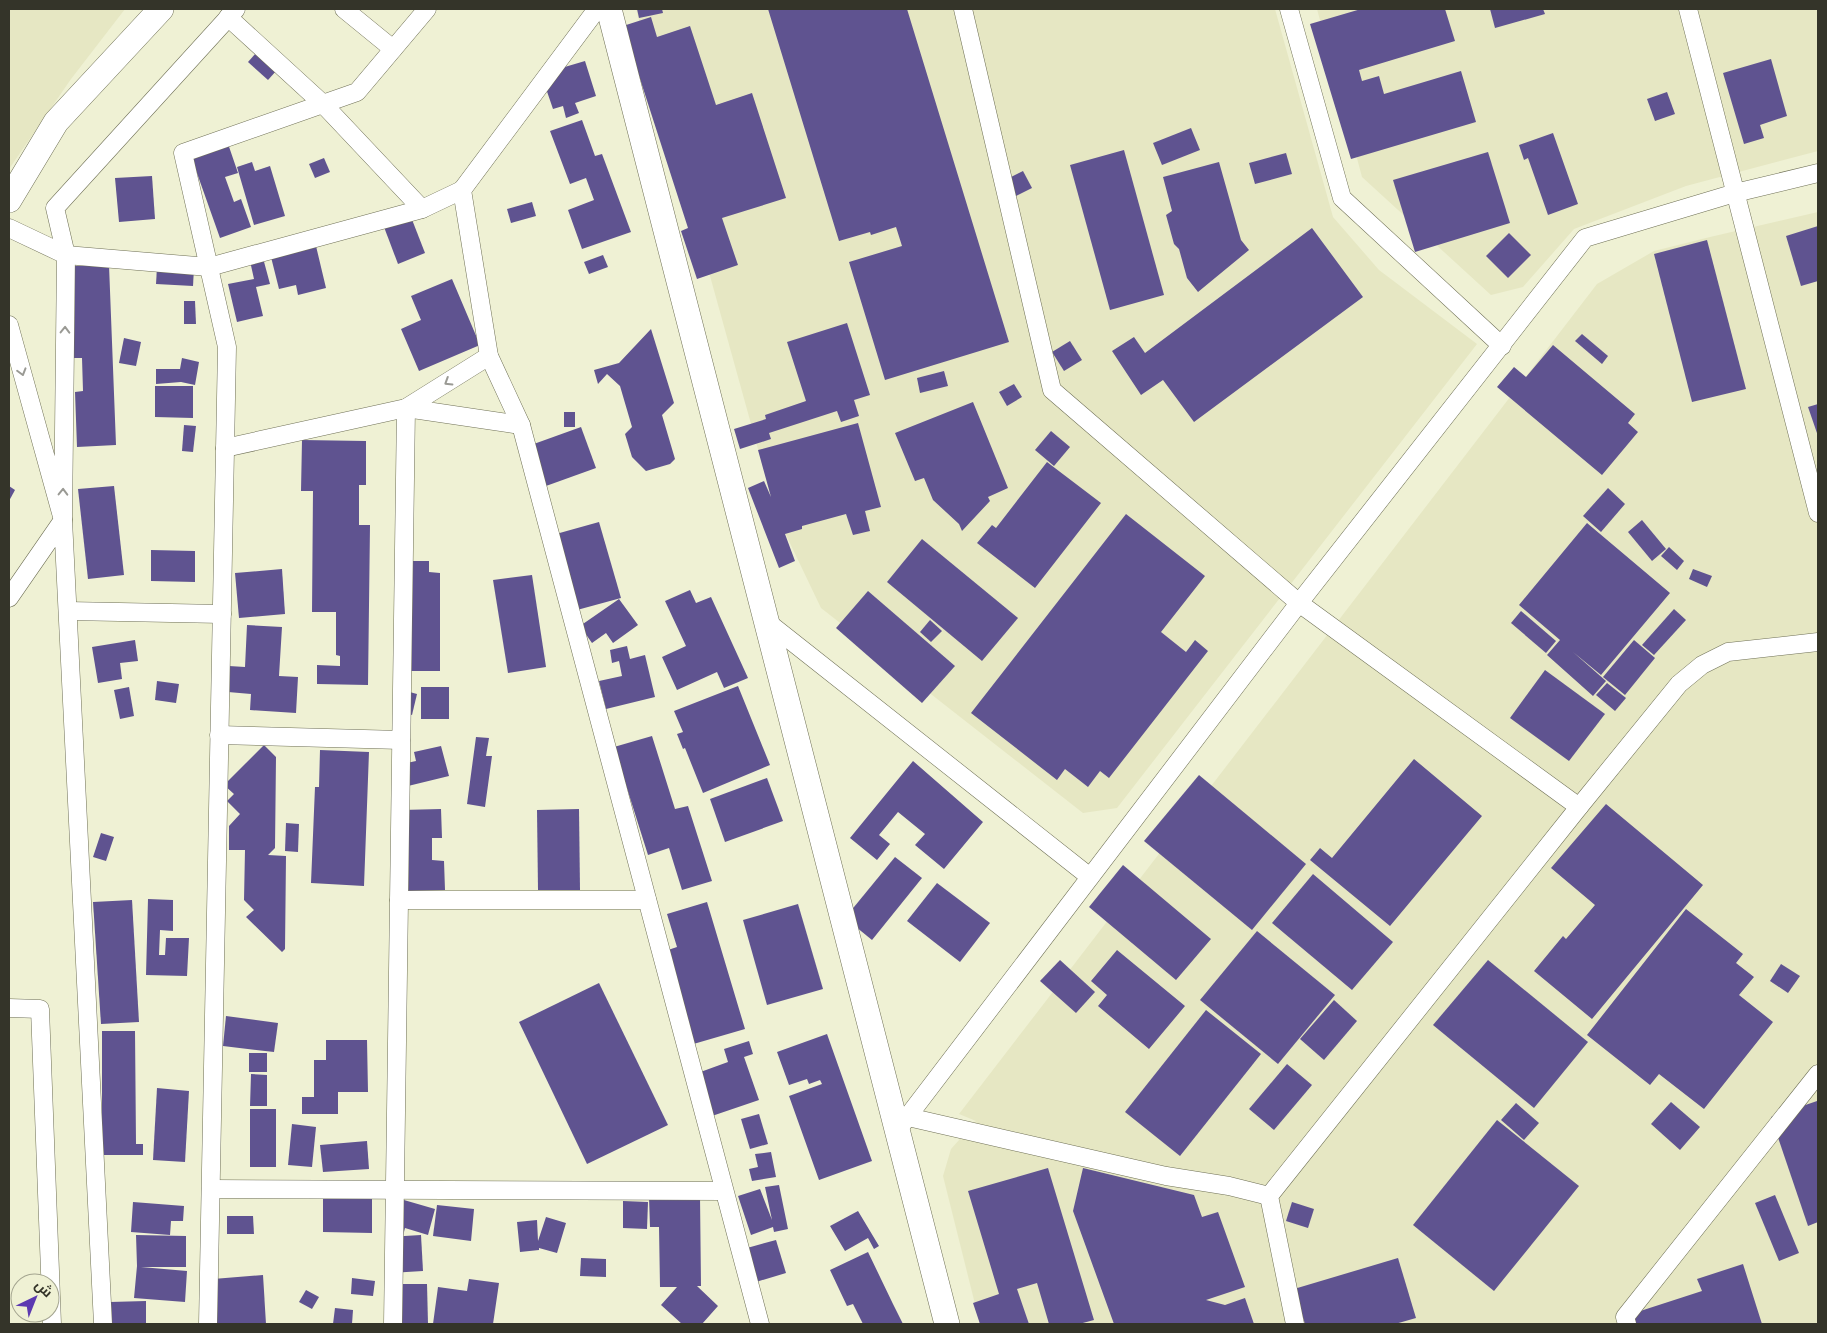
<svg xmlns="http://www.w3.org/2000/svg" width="1827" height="1333" font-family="'Playfair Display',Cairo,serif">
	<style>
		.built { fill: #e6e7c3 }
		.building { fill: #5f5390 }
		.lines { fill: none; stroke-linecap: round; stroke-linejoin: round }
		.street-casing { stroke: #6f7056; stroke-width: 19 }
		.secondary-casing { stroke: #6f7056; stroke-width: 26 }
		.street { stroke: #fff; stroke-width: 18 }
		.secondary { stroke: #fff; stroke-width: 25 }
		.oneway { stroke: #9a9a94 }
	</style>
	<rect width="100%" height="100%" fill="#eff1d4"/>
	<g class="built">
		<path d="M9,9H125L71,79L9,169Z"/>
		<path d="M636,9H1275L1333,217L1379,270L1477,344L1117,808L1083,813L821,608L776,514Z"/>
		<path d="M1317,9H1818V151L1686,186L1574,229L1523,287L1491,295L1362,177Z"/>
		<path d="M1818,212V1324H980L943,1176L951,1149L976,1121L959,1114L1597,284L1654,251L1710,237Z"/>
	</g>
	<g class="building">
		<path d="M637,9H662L663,13L639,18Z"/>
		<path d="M768,9H907L1009,342L885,380L849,262L902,246L896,227L871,235L870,232L839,241Z"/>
		<path d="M1361,9H1445L1455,41L1359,70L1362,81L1379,76L1384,94L1461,71L1476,122L1351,159L1310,24Z"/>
		<path d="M1490,9H1543L1545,14L1495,28Z"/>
		<path d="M651,17L657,37L690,26L716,105L752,93L786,198L722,218L738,265L697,279L681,231L688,228L623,26Z"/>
		<path d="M264,44L285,61L268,80L248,62Z"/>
		<path d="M1771,59L1787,116L1760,125L1764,138L1744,144L1723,73Z"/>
		<path d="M585,61L596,96L575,103L579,113L566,118L563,106L553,109L541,74Z"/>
		<path d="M1667,92L1675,114L1655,121L1647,99Z"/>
		<path d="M582,120L595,156L602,154L631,232L582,249L568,210L594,200L586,178L570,184L550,131Z"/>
		<path d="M1191,128L1200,150L1162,165L1153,143Z"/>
		<path d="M224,132L238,173L225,177L234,202L241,199L251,227L220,238L187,145Z"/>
		<path d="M1553,133L1578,204L1548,215L1528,158L1524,160L1519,145Z"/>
		<path d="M1124,150L1164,295L1110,310L1070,165Z"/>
		<path d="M1488,152L1510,223L1415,252L1393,180Z"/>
		<path d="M1286,153L1292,174L1255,184L1249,163Z"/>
		<path d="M324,158L330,172L315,178L309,164Z"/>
		<path d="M252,162L255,171L270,166L285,216L254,225L237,167Z"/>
		<path d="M1219,162L1241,240L1249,250L1198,292L1187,278L1179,249L1174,244L1166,215L1172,211L1163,177Z"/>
		<path d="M1023,171L1032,188L1012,198L1003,181Z"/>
		<path d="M152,176L155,219L119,222L115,178Z"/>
		<path d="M532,202L536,216L511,223L507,209Z"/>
		<path d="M411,217L425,253L398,264L384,227Z"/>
		<path d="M1818,226V281L1801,286L1786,236Z"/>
		<path d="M1312,228L1363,297L1194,422L1163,380L1141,395L1112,351L1134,337L1145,353Z"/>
		<path d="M1509,233L1531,255L1508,278L1486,256Z"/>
		<path d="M1707,240L1746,389L1692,402L1654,254Z"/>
		<path d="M316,246L326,288L298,295L296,285L279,289L271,257Z"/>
		<path d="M603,255L608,267L589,274L584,262Z"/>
		<path d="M263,258L270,284L256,287L263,316L237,322L228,284L254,279L250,261Z"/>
		<path d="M109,265L116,445L77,447L75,392L83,391L82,358H74L70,266Z"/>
		<path d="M157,267L194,268L193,286L156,284Z"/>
		<path d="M452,279L480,345L419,371L401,329L421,320L411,296Z"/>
		<path d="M184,301H195L196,324H184Z"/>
		<path d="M847,323L870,395L854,400L859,416L841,422L837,411L769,433L771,439L740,449L734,429L766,419L765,415L806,401L787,342Z"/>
		<path d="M651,329L674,403L662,415L675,459L670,464L646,471L632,457L625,434L632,427L620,386L607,374L598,384L594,370L619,363Z"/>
		<path d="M1582,334L1608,356L1602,364L1575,341Z"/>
		<path d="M124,338L141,342L136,366L119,363Z"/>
		<path d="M1070,341L1082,360L1064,371L1052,352Z"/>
		<path d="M1553,345L1635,414L1628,423L1638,432L1602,475L1497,387L1514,367L1526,377Z"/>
		<path d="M182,358L199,362L195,385L181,382L156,384V369H180Z"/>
		<path d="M944,371L948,386L920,393L917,378Z"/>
		<path d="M1014,384L1022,397L1007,406L999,392Z"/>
		<path d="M155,386H193V418L155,417Z"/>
		<path d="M973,402L1008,488L988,497L990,501L962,531L959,524L933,500L924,478L915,481L895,433Z"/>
		<path d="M1818,404V436L1808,407Z"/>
		<rect x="564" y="412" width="11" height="15"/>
		<path d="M858,423L881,507L865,511L870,531L853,535L846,514L802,526V529L785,534L795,561L779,568L748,488L764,481L771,497L758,450Z"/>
		<path d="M184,425L196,426L193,452L182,451Z"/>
		<path d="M581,427L596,468L546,486L531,445Z"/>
		<path d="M1051,431L1070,447L1054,466L1035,450Z"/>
		<path d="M302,440L366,441V485H359V525H370L368,685L317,684V665L340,666V656L336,655V612H312L313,491H301Z"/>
		<path d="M1047,462L1101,503L1035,588L977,543L992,525L996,528Z"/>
		<path d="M9,486L15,490L9,501Z"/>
		<path d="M114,486L124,575L88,579L78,489Z"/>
		<path d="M1608,488L1625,504L1601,532L1583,516Z"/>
		<path d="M1126,514L1205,576L1161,632L1186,652L1195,640L1208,651L1109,778L1100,771L1088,787L1065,769L1057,780L971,713Z"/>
		<path d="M1642,520L1666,549L1652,561L1628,532Z"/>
		<path d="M599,522L621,598L577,610L556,534Z"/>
		<path d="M1587,523L1670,593L1601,675L1573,652L1606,681L1593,696L1547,655L1560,640L1519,605Z"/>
		<path d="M922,539L1018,618L982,661L887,582Z"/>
		<path d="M1669,547L1684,561L1677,570L1661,556Z"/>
		<path d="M151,550L195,551V582L151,581Z"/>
		<path d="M404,561H429V572L440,573V671H405Z"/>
		<path d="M282,569L285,614L239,618L235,573Z"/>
		<path d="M1693,569L1712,576L1707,587L1689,579Z"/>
		<path d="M532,575L546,667L508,673L493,580Z"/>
		<path d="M690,590L696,603L711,597L748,678L724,688L717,672L677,690L662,657L686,646L665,601Z"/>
		<path d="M868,591L955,666L922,703L836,628Z"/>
		<path d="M619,599L638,625L613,643L606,633L592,643L580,626Z"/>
		<path d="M1674,609L1686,620L1654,655L1642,645Z"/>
		<path d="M1521,611L1556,641L1546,653L1511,623Z"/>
		<path d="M930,620L942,631L931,642L920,632Z"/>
		<path d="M247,625L282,627L279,676L298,677L296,713L250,710L251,694L228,692L229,666L245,667Z"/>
		<path d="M135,640L138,661L120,663L122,679L98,683L92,647Z"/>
		<path d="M1634,640L1655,658L1625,695L1603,677Z"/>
		<path d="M627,646L630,659L645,655L655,697L606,709L599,681L622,676L619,661L612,663L610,650Z"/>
		<path d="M1545,670L1605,714L1569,761L1510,718Z"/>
		<path d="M157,681L179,684L176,703L155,700Z"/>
		<path d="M1607,683L1626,698L1615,711L1596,695Z"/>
		<path d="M738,686L770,765L703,793L685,748L683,749L677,734L683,732L674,711Z"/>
		<path d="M129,687L134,716L120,719L114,690Z"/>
		<rect x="421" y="687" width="28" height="32"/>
		<path d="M406,691L417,694L412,715L401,712Z"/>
		<path d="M652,736L675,809L688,806L712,881L682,890L669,848L648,855L614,747Z"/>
		<path d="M476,737L489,738L486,756H492L485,807L467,804Z"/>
		<path d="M264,745L276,757L275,848L268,855L286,856L285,949L282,952L246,917L254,910L244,900L245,850H229V826L240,814L227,801L234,794L224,785Z"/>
		<path d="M441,746L449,776L408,786L402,764L416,761L414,752Z"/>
		<path d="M320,750L369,752L364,886L311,883L315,787H319Z"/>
		<path d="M1414,759L1482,816L1390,926L1310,860L1320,848L1332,858Z"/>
		<path d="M913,761L983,822L944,869L915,845L925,834L898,812L879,835L890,844L877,860L850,838Z"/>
		<path d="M1199,775L1306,864L1252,930L1144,841Z"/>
		<path d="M767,778L783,821L725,842L710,799Z"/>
		<path d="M1606,804L1703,885L1592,1019L1534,971L1563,936L1566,939L1595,905L1551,868Z"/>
		<path d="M441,809L442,838H432V860L444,861L445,890L402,891L401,810Z"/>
		<path d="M579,809L580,890H538L537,810Z"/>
		<path d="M286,823L299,824L298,852L285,851Z"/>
		<path d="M101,833L114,837L106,861L93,857Z"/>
		<path d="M895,857L922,878L872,940L845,918Z"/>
		<path d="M1123,865L1211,939L1176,980L1089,907Z"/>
		<path d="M1313,874L1393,942L1352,990L1272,923Z"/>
		<path d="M937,883L990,923L960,962L907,921Z"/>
		<path d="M148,899L173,900V931L160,930L159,955H165L166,938H189L187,976L146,975Z"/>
		<path d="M132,900L139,1022L101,1024L93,902Z"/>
		<path d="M707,902L745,1029L690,1045L662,952L677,947L667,914Z"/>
		<path d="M798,904L823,989L767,1005L743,920Z"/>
		<path d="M1686,909L1743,954L1736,963L1754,977L1739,995L1773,1022L1704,1109L1659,1074L1650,1085L1587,1035Z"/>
		<path d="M1257,931L1335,995L1278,1064L1200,1000Z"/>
		<path d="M1117,950L1185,1006L1149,1049L1098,1006L1107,995L1091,981Z"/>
		<path d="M1060,960L1095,992L1076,1013L1040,981Z"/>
		<path d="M1488,960L1588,1042L1534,1108L1433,1025Z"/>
		<path d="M1781,964L1800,976L1788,993L1770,981Z"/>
		<path d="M599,983L668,1125L587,1164L519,1022Z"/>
		<path d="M1334,1000L1357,1021L1324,1060L1300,1039Z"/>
		<path d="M1206,1010L1261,1054L1180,1156L1125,1112Z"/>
		<path d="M226,1016L278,1023L274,1052L223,1046Z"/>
		<path d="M102,1031H135L136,1144H143V1155H102Z"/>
		<path d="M827,1034L872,1161L819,1180L789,1096L822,1084L820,1080L809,1084L807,1079L789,1085L777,1052Z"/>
		<path d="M326,1040H367L368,1092H338V1114H302V1097H314V1060H326Z"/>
		<path d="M749,1041L753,1054L744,1057L759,1100L709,1117L695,1074L728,1062L724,1049Z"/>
		<rect x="249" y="1053" width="18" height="19"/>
		<path d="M1287,1064L1312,1085L1274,1130L1249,1109Z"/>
		<path d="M251,1074L267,1075V1106H250Z"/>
		<path d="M157,1088L189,1091L185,1162L153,1160Z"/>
		<path d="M1817,1101L1818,1222L1808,1226L1771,1117Z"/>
		<path d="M1671,1102L1700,1127L1680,1150L1651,1124Z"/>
		<path d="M1516,1103L1539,1123L1524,1140L1501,1120Z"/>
		<rect x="250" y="1109" width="26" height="58"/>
		<path d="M759,1114L768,1144L750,1149L741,1119Z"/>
		<path d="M1497,1120L1579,1186L1494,1291L1413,1225Z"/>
		<path d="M292,1124L316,1127L312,1167L288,1165Z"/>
		<path d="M367,1141L369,1169L323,1172L320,1145Z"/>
		<path d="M771,1152L776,1177L752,1181L749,1169L758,1167L755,1154Z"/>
		<path d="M1048,1168L1094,1320L1079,1324H1049L1037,1283L1017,1289L1029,1324H980L973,1303L999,1294L968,1191Z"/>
		<path d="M1083,1168L1194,1195L1202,1217L1218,1212L1245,1287L1206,1300L1225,1305L1245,1298L1254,1324H1114L1073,1211Z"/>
		<path d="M779,1185L788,1229L774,1232L773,1227L751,1235L738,1196L760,1189L772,1220L765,1187Z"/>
		<path d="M1775,1195L1799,1253L1779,1261L1755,1203Z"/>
		<path d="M700,1196L701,1286H697L718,1306L702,1324H682L661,1305L677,1287H660L659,1227H650L649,1197Z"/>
		<path d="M323,1198L372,1199V1233L323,1232Z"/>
		<path d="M397,1198L435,1209L428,1235L405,1228L403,1236Z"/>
		<path d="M623,1201L648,1202L647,1229L623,1228Z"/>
		<path d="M133,1202L184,1206L183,1221H171L170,1235L131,1232Z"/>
		<path d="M1292,1202L1314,1209L1308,1228L1286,1221Z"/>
		<path d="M437,1205L474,1209L471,1241L433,1236Z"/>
		<path d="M858,1211L879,1246L874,1249L868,1238L845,1251L830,1226Z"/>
		<path d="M227,1216H253L254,1234H227Z"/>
		<path d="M546,1217L566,1223L557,1253L539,1248V1250L520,1252L517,1222L537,1220L538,1241Z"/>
		<path d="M136,1235L186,1236V1267H141L187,1271L185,1302L134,1298L137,1266Z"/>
		<path d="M421,1235L423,1271L390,1273L388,1237Z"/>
		<path d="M776,1240L786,1273L756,1282L747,1248Z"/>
		<path d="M868,1252L893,1304L903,1324H863L853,1304L847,1306L830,1270Z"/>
		<path d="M581,1258L606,1259V1277L580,1276Z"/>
		<path d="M1398,1258L1416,1318L1395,1324H1305L1294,1289Z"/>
		<path d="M1743,1264L1762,1324H1632L1628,1315L1702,1291L1697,1279Z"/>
		<path d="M263,1275L266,1324H216L213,1279Z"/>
		<path d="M352,1278L375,1281L373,1296L351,1294Z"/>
		<path d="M469,1279L499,1283L493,1324H433L438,1287L467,1291Z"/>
		<path d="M401,1284H427L428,1324H401Z"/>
		<path d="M306,1290L319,1297L312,1309L299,1302Z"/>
		<path d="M146,1301V1324H111L110,1302Z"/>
		<path d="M335,1308L353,1310L352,1324H333Z"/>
	</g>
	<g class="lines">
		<defs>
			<g id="street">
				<path d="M344,9L393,49"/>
				<path d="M597,9L462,190L489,356L521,425L760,1324"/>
				<path d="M963,9L1052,390L1299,603L1579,807"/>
				<path d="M1289,9L1342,198L1502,346"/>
				<path d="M1688,9L1818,513"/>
				<path d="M228,17L323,104L422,209"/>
				<path d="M9,228L66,255L209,267L422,209L462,190"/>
				<path d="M9,325L63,520L66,255L55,208L236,9"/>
				<path d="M489,356L406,408L521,425"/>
				<path d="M225,448L406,408L393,1324"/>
				<path d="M9,598L63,520L103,1324"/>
				<path d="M68,611L222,614"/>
				<path d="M766,621L1090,877"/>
				<path d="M219,735L401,740"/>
				<path d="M399,900H647"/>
				<path d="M9,1008L40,1009L52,1324"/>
				<path d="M908,1117L1166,1176L1229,1186L1269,1196"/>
				<path d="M896,1132L1299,603L1585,238L1735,193L1818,173"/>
				<path d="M211,1189L724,1191"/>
				<path d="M208,1324L227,347L183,153L357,92L427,9"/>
				<path d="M1295,1324L1269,1196L1579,807L1679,684L1702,665L1728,652L1818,642"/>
				<path d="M1627,1324L1625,1317L1818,1074"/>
			</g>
			<g id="secondary">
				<path d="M609,9L947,1324"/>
				<path d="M9,200L56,122L161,9"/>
			</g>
		</defs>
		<use href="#street" class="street-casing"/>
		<use href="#secondary" class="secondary-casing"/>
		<use href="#street" class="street"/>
		<use href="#secondary" class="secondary"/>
	</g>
	<defs><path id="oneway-chevron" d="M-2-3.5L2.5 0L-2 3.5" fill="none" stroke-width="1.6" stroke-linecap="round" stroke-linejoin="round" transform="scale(1.25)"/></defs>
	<g class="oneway">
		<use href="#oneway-chevron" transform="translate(65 330) rotate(-89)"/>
		<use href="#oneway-chevron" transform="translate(22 372) rotate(74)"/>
		<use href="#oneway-chevron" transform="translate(448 382) rotate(148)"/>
		<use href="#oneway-chevron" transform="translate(63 492) rotate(-89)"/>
	</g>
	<rect width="1827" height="1333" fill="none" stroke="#343429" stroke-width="20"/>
	<g transform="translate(35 1298) rotate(43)"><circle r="24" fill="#eff1d4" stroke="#a4a590"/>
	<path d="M0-4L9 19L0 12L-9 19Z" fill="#5c39b1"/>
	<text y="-8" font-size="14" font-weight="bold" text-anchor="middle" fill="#343429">ش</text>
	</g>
</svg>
